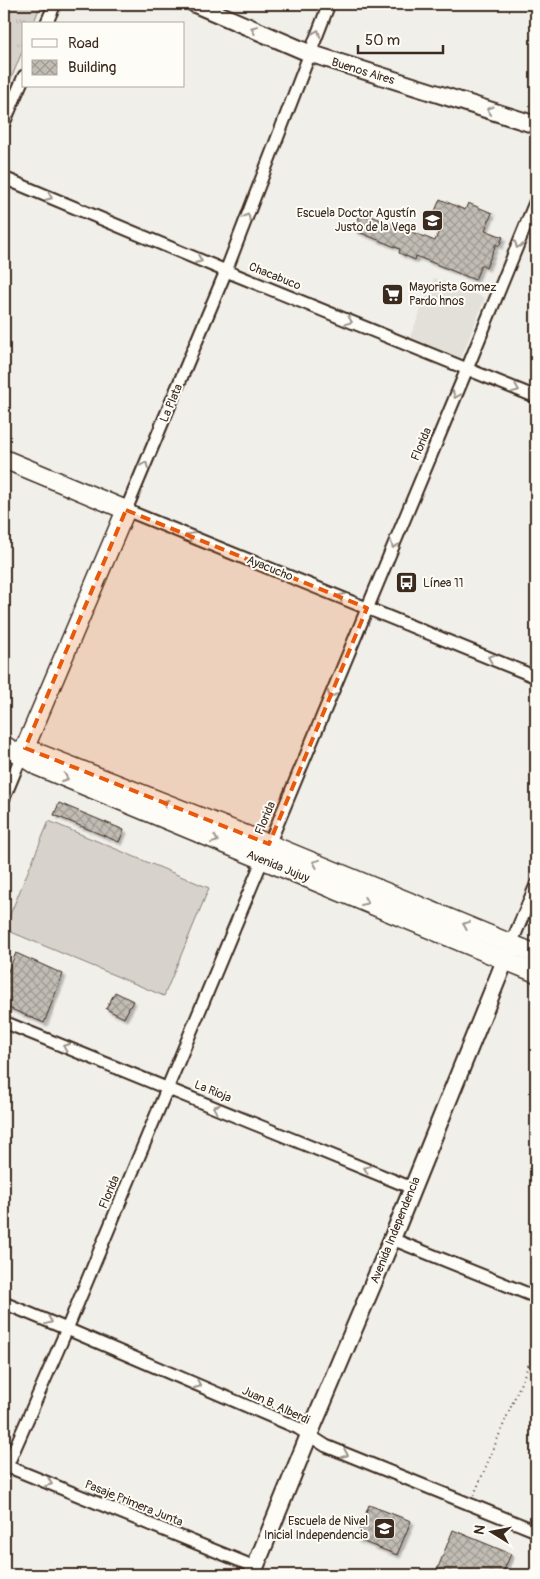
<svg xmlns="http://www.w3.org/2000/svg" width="540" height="1579" font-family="Pangolin,sans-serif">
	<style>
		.built { fill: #e3e0da }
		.grass { fill: url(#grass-tufts); stroke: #897e75 }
		.pitch { fill: #d7d2cc; stroke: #897e75 }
		.building { fill: url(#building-cross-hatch); stroke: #3b2a1e; filter: url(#shadow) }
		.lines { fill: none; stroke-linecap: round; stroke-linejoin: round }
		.street-casing { stroke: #3b2a1e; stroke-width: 15 }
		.secondary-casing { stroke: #3b2a1e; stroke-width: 20 }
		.primary-casing { stroke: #3b2a1e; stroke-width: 21 }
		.path { stroke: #3b2a1e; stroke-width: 2; stroke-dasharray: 1 4; stroke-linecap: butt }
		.street { stroke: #fdfcf7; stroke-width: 11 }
		.secondary { stroke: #fdfcf7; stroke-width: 16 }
		.primary { stroke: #fdfcf7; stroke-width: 18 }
		.oneway { stroke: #9c938a }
		.marked { fill: #e8590c; fill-opacity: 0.2; stroke: #e8590c; stroke-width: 4; stroke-dasharray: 10 6; stroke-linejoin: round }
		.labels { text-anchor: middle; stroke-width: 4; stroke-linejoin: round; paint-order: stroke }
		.street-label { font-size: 12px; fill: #3b2a1e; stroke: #fdfcf7 }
		.poi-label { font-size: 12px; fill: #3b2a1e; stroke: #fdfcf7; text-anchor: end }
	</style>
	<defs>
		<pattern id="grass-tufts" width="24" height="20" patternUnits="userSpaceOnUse" patternTransform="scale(1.25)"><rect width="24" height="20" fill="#d7d2cc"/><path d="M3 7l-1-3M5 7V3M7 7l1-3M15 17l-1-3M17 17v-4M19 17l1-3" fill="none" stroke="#b9b4af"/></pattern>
		<pattern id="building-cross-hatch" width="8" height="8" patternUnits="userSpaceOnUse" patternTransform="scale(1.25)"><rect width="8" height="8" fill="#c1bcb4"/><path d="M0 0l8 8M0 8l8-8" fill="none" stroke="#9e9992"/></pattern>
		<filter id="shadow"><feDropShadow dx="3" dy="3" stdDeviation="1" flood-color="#0004"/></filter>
	</defs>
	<rect width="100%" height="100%" fill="#f1efea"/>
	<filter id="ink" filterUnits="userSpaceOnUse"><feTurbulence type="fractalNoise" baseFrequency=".02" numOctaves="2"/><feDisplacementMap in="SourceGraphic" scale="10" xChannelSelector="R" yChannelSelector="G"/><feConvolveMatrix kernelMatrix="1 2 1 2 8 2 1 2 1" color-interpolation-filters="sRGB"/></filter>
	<g filter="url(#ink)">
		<path class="built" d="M434,278L485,298L461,358L410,337Z"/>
		<path class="grass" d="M4,4H41L33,24H24V47L4,96Z"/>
		<path class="pitch" d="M49,821L209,888L164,996L4,929Z"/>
		<g class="building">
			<path d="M440,199L465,210L468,203L492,213L485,230L503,237L499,246L496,244L486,268L481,265L475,280L416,256L415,260L399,253L400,249L354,230L361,212L435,241L443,220L433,216Z"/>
			<path d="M59,803L124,830L119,842L54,815Z"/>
			<path d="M16,953L63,974L44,1023L4,1006V974L6,975Z"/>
			<path d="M115,992L133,1001L124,1018L106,1009Z"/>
			<path d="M369,1505L411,1521L397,1555L356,1539Z"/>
			<path d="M453,1530L511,1554L502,1575H435Z"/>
		</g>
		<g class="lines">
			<defs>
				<g id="street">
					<path d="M329,4L226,271L126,510L536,677"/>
					<path d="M46,24L55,4"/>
					<path d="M4,123L24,76"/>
					<path d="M4,178L226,271L536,397"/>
					<path d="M4,798L21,757"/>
					<path d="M511,944L536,885"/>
					<path d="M4,1022L412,1188"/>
					<path d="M392,1239L536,1297"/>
					<path d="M4,1303L67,1329L298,1428L326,1446L536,1531"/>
					<path d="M4,1465L255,1567"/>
					<path d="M4,1473L67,1329L467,369L536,200"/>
				</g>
				<g id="secondary">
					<path d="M195,4L309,53L536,125"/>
					<path d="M252,1575L309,1435L392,1239L510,948"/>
				</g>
				<g id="primary">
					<path d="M4,459L126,510L21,757"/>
					<path d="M4,745L37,766L536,973"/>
					<path d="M25,748L269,844L536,954"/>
				</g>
			</defs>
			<use href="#street" class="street-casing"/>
			<use href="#secondary" class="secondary-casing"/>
			<use href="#primary" class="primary-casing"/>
			<path class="path" d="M474,1495L536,1347"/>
			<use href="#street" class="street"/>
			<use href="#secondary" class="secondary"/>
			<use href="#primary" class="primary"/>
		</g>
		<defs><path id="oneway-chevron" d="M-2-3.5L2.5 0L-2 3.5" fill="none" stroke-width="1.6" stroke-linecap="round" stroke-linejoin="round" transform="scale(1.25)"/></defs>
		<g class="oneway">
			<use href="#oneway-chevron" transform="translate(254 29) rotate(-157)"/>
			<use href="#oneway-chevron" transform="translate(317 33) rotate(-68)"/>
			<use href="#oneway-chevron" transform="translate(490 110) rotate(-163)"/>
			<use href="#oneway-chevron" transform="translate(49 197) rotate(23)"/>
			<use href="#oneway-chevron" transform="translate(247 217) rotate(-69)"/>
			<use href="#oneway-chevron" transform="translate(518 245) rotate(112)"/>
			<use href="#oneway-chevron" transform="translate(199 260) rotate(23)"/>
			<use href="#oneway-chevron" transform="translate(349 321) rotate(22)"/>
			<use href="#oneway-chevron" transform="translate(516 389) rotate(22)"/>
			<use href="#oneway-chevron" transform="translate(456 395) rotate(113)"/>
			<use href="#oneway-chevron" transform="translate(145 465) rotate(-67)"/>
			<use href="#oneway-chevron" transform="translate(190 536) rotate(-158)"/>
			<use href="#oneway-chevron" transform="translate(394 545) rotate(113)"/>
			<use href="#oneway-chevron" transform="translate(341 597) rotate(-158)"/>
			<use href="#oneway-chevron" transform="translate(491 658) rotate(-158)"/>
			<use href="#oneway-chevron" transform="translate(331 695) rotate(113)"/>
			<use href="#oneway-chevron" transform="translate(65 778) rotate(22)"/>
			<use href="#oneway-chevron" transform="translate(165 803) rotate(-159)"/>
			<use href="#oneway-chevron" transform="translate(215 840) rotate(22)"/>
			<use href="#oneway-chevron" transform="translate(316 863) rotate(-158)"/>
			<use href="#oneway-chevron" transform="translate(365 902) rotate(23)"/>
			<use href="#oneway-chevron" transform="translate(466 925) rotate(-158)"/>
			<use href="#oneway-chevron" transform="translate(66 1047) rotate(-158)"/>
			<use href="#oneway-chevron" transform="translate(216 1108) rotate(-158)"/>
			<use href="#oneway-chevron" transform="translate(367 1169) rotate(-158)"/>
			<use href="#oneway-chevron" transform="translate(49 1321) rotate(22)"/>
			<use href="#oneway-chevron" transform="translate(198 1385) rotate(23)"/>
			<use href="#oneway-chevron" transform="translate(345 1454) rotate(22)"/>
			<use href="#oneway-chevron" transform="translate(49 1483) rotate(22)"/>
		</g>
	</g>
	<path class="marked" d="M126,510L367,608L269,844L25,748Z"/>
	<defs>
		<symbol id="school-square" viewBox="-11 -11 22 22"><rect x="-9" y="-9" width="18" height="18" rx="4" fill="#3b2a1e" stroke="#fdfcf7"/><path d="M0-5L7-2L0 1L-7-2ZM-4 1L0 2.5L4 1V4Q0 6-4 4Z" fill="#fff"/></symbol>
		<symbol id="supermarket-square" viewBox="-11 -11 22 22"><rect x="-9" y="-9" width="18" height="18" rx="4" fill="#3b2a1e" stroke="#fdfcf7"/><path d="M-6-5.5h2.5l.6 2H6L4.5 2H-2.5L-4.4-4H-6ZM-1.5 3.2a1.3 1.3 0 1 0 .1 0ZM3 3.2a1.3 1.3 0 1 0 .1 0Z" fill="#fff"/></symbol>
		<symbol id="bus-square" viewBox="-11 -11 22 22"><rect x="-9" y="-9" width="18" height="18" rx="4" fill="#3b2a1e" stroke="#fdfcf7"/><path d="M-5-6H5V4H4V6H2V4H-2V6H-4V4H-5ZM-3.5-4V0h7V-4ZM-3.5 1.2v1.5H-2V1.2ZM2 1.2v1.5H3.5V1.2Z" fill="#fff"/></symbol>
	</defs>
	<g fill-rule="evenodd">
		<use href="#school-square" x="420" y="208" width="25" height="25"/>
		<use href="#supermarket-square" x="380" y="282" width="25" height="25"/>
		<use href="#bus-square" x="394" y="570" width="25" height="25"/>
		<use href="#school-square" x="372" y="1516" width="25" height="25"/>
	</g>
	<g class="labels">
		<g class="street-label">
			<text transform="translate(363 71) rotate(17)" y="4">Buenos Aires</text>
			<text transform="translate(275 276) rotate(22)" y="4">Chacabuco</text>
			<text transform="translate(171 403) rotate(-67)" y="4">La Plata</text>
			<text transform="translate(421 444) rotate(-67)" y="4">Florida</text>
			<text transform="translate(270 568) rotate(22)" y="4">Ayacucho</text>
			<text transform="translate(265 818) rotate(-67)" y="4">Florida</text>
			<text transform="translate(278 866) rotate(22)" y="4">Avenida Jujuy</text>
			<text transform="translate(213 1091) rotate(22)" y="4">La Rioja</text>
			<text transform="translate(109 1192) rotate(-67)" y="4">Florida</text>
			<text transform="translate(395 1230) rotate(-68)" y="4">Avenida Independencia</text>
			<text transform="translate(276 1405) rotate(25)" y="4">Juan B. Alberdi</text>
			<text transform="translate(134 1503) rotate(22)" y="4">Pasaje Primera Junta</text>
		</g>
		<g class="poi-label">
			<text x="416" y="217">Escuela Doctor Agustín<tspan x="416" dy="14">Justo de la Vega</tspan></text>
			<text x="409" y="291" text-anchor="start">Mayorista Gomez<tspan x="409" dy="14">Pardo hnos</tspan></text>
			<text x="423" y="587" text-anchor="start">Línea 11</text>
			<text x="368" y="1525">Escuela de Nivel<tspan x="368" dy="14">Inicial Independencia</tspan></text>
		</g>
	</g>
	<rect width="540" height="1579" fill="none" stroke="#fdfcf7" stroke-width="20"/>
	<rect x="10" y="10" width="520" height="1559" fill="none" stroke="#3b2a1e" stroke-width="2" filter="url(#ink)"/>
	<rect x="22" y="22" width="162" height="65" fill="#fdfcf7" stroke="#afa8a0"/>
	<rect x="32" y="39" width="25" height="8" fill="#fdfcf7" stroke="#afa8a0"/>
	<text x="68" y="48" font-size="15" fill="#3b2a1e">Road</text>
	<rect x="32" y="60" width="25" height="15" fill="url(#building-cross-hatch)" stroke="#afa8a0"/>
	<text x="68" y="72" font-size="15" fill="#3b2a1e">Building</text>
	<g transform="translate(492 1532) rotate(280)" stroke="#fdfcf7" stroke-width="4" paint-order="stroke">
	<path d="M0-4L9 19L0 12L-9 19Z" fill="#3b2a1e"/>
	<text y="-8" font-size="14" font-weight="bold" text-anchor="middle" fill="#3b2a1e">N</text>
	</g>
	<path d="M358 45v8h85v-8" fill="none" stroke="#3b2a1e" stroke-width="2.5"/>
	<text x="365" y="45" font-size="15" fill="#3b2a1e" stroke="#fdfcf7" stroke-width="4" paint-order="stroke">50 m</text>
</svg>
